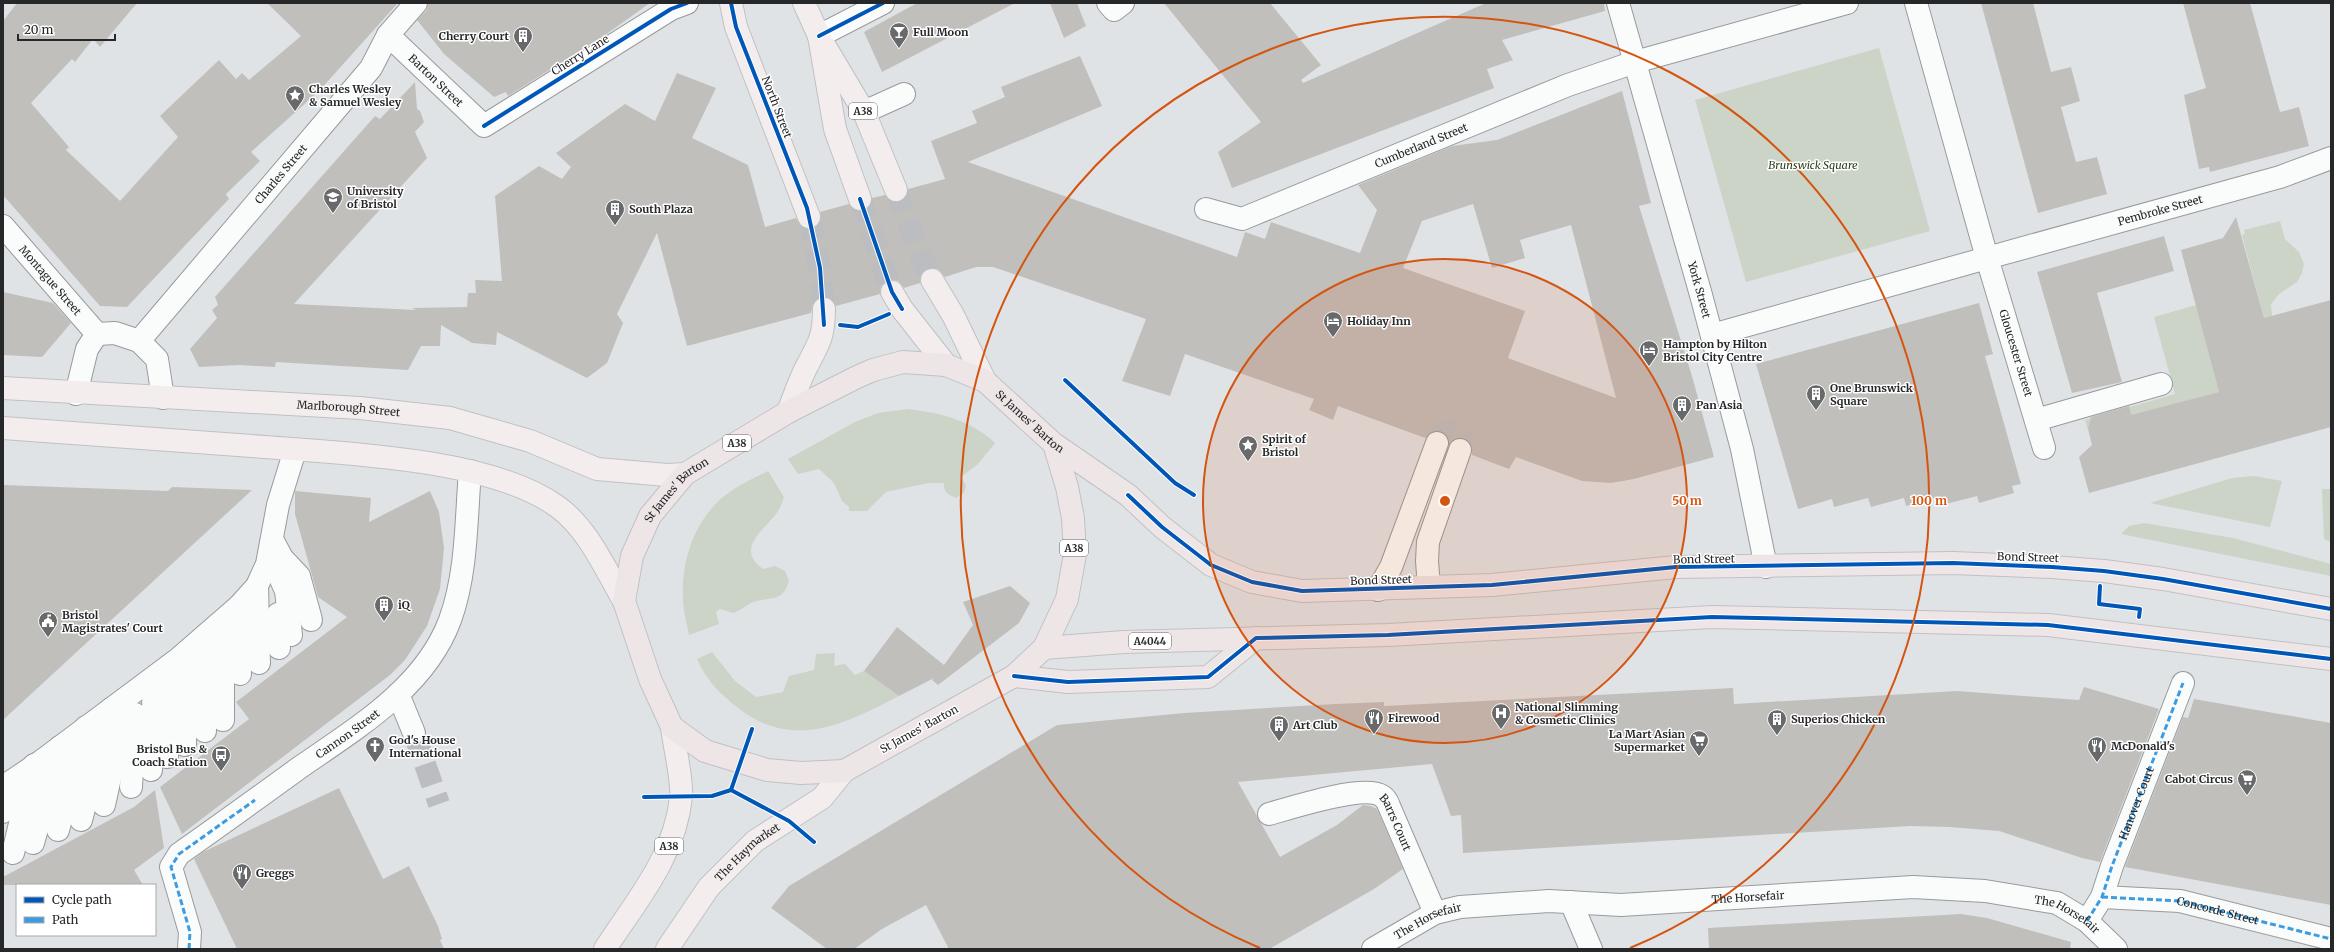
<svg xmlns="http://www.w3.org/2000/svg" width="2334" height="952" font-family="Merriweather,serif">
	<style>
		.green { fill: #cbd4c7 }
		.building { fill: #c1bfbc; fill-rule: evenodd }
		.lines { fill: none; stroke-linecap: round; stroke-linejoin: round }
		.minor-tunnel { stroke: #bbbdc0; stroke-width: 22; stroke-dasharray: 22 11; stroke-linecap: butt }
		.major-tunnel { stroke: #bbbdc0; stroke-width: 22; stroke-dasharray: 22 11; stroke-linecap: butt }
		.minor-casing { stroke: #989a9c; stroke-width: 24 }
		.major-casing { stroke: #c0c1c3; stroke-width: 24 }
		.highway-casing { stroke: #c0c1c3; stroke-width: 24 }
		.minor { stroke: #fafbfb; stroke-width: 22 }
		.major { stroke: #f3edee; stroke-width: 22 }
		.highway { stroke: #eee5e7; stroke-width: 22 }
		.quiet { stroke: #3c9ce1; stroke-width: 3; stroke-dasharray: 6 3; stroke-linecap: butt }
		.cycleway-casing { stroke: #fff; stroke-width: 6 }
		.cycleway { stroke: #0057b8; stroke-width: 4 }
		.ring { fill: none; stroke: #d5540f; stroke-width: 2 }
		.labels { text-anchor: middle; stroke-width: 3; stroke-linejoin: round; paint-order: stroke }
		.shield { fill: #fff; stroke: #676869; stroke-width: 1 }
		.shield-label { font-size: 10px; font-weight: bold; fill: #262729 }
		.poi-label { font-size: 11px; font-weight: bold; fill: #262729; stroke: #fff; text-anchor: start }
		.street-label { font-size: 11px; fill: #262729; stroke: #fff }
		.park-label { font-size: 11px; font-style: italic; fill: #2c3f14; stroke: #fff }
		.centre { fill: #d5540f; stroke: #fff; stroke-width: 2 }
		.ring-label { font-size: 12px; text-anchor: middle; font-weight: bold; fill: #d5540f; stroke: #fff; stroke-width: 3; stroke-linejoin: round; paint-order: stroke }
	</style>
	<rect width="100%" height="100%" fill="#e0e3e6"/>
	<g class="green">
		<path d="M1879,48L1930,231L1746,282L1695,100Z"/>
		<path d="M2280,221L2285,239L2299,252L2304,264L2302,273L2297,282L2279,294L2271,304L2272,316L2264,318L2242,235L2245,234L2244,230Z"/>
		<path d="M2196,305L2219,392L2089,427L2088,430L2085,420L2175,394L2154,317Z"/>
		<path d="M908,409C941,413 971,420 995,443L978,464L961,477L966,486L964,493L956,498C947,494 944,493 944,483H928L886,492L867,511H849V507L842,501L834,483L819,469L798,474L788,459L855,422L878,413Z"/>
		<path d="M768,471L784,497C782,503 780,509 776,514C763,531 735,549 763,569L775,566L785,571L789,581C783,601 774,597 757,601C748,603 742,610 733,613L720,609L716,612L719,624L689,635C687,623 683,611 683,599C681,558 696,515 731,491C743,483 756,477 768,471Z"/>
		<path d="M2254,476L2282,481L2270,527L2150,503L2232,478Z"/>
		<path d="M2322,489H2331V542L2324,539Z"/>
		<path d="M2144,523L2233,538L2324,562L2331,564V576L2121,534L2129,526Z"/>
		<path d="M712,652L735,681L756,697L783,692L789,676L814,670L816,654L835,653L834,666L845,664L855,675L864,671L899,696C845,724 793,751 738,708C719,693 707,681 697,659Z"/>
	</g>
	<g class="building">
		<path d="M17,3H137L100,47L93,39L75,62L72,59L31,103L69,147L66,150L120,201L178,137L160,116L219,60L236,79L242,73L249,80L301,36L267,3H398L319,91L251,152L260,161L226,194L229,199L127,307L100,306L3,195V21Z"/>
		<path d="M428,3H650L608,33L508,96L506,92L494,97L444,54L417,20L426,11Z"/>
		<path d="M917,3H1015L882,72L864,32Z"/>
		<path d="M1050,3H1077L1086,26L1064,38Z"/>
		<path d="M1164,3H1270L1321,65L1301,80L1303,83L1486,3H1604L1605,11L1502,40L1513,60L1487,69L1494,88L1232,188L1218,152L1261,122Z"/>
		<path d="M1981,3H2033L2051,72L2071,67L2080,101L2061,107L2076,162L2097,157L2107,194L2038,213Z"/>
		<path d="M2183,3H2250L2280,112L2299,107L2309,146L2210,172L2209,167L2199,169L2184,95L2206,88Z"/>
		<path d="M1080,56L1102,106L968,162L1237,257L1245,232L1265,239L1271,222L1360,253L1377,210L1358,185L1452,146L1497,140L1622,91L1651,203L1639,206L1692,376L1714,457L1634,479L1611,483L1582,481L1516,457L1509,469L1472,455V447L1464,438H1457L1449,445L1447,435L1441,431H1435L1425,438L1338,406L1333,420L1309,410L1314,399L1185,354L1170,396L1122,381L1146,319L993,267H976L945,277L938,269L931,268L921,274L920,283L904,288L898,281L892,280L881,286L880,294L836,306L830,298H818L813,303L811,313L687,346L657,233L617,314L623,323L607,363L587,378L497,332L496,345L472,343L441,325L440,346H421L408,370L276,362L275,367L239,365L199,367L190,349L217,318L212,310L218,305L215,297L375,116L380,119L415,82L417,109L420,111L424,122L415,132L427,158L294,304L416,310L412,308L467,307L468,293H476L475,280L502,281L495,196L539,166L562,179L571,167L556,153L625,104L655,121L677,73L716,88L692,138L748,165L765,227L796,218L801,226L807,229L814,228L819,225L821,219L820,212L849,204L857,211H864L870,207L872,198L885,195L889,200L900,202L906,197L908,189L945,179L931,141L977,123L972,111L1005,97L1001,87ZM1473,204L1492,268L1525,258L1520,240L1571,225L1616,398L1508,358L1525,311L1403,268L1422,221Z"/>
		<path d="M2236,217L2264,318L2331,300V427L2089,493L2079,457L2092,445L2088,429L2091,417L2129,406L2131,415L2219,392L2181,250L2223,238Z"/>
		<path d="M2164,236L2174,271L2097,293L2122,382L2072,393L2037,272Z"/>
		<path d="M3,292L53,303L71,323L42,357L3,355Z"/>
		<path d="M1979,303L1993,354L1985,356L2021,484L2012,486L2014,493L1979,503L1977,496L1942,505L1939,497L1906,506L1904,498L1871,507L1868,498L1834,507L1832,499L1798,509L1756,364Z"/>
		<path d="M3,485L168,491L172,487L252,490L3,720Z"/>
		<path d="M295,491L371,498L369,522L430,491L439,512L444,548L440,589L427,626L405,660L390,675L182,834L160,787L249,719L236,702L347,617L318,597L295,514Z"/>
		<path d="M1010,586L1030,603L1019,623L938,685L932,680L934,678L899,696L864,671L897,627L944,665L973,625L963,602Z"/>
		<path d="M2084,687L2159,709L2100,862L2082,858L1999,831L1949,827L1910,826L1463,853L1461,815L1451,816L1432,764L1238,782L1280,857L1337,825L1363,805L1371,806L1377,809L1403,869L1374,889L1269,949H949L926,905L882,929L854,949H827L771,908L789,886L1057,725L1184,713L1335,704L1384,702V706L1733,688L1734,704L1957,691L2079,700Z"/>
		<path d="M2194,699L2331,723V905L2125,867L2183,717L2188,718Z"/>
		<path d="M339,788L383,879L409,866L438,926L442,939L440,940L444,949H237L194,859L203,852Z"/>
		<path d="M155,790L164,848L134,870L143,885H3V877L134,807Z"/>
		<path d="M1961,914L1987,918L2071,942L2070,949H1709L1708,928Z"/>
	</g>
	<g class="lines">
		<g class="minor-tunnel">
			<path d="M1437,443L1441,435L1449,430L1458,433L1462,438L1460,450"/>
			<path d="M414,733L439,804"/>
		</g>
		<g class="major-tunnel">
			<path d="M896,190L922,259L932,280"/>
			<path d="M860,199L892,292"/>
			<path d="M809,217L820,268L824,309"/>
		</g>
		<defs>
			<g id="minor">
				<path d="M1108,3L1114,10L1123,3"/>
				<path id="s1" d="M1618,3L1701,295L1742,449L1766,567"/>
				<path id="s2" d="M388,35L484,126L671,9L687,3"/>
				<path d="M819,36L883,3"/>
				<path d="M864,112L904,94"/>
				<path id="s3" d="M1206,209L1242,219L1568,85L1635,62L1847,3"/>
				<path id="s4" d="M3,226L97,334"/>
				<path d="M97,334L115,333L139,341L157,359L163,398"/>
				<path d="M1712,335L1987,258L1916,3"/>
				<path id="s5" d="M139,341L371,68L388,35L416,3"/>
				<path d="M76,394L87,349L97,334"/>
				<path d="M2036,420L2161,384"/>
				<path id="s6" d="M2044,448L1987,258L2280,177L2331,158"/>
				<path d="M274,543L282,558L299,576L311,620"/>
				<path d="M271,547V557L286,591L291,635"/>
				<path d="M257,586L259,663"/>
				<path d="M1429,587L1427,561L1428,542L1460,450"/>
				<path d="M1378,590L1391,567L1437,443"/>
				<path d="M239,606L240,674"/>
				<path d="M278,614L279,648"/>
				<path d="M223,621V720"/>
				<path d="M398,694L414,733"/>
				<path d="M205,731L206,635"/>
				<path d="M185,745L187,652"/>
				<path d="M167,757L169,666"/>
				<path d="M151,770L154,678"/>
				<path d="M3,787L40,762L178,659L239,606L257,586L267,564L278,505L295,450"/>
				<path d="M131,787L135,714"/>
				<path d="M104,805L125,709"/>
				<path d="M3,812L10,782"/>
				<path id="s7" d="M1269,814C1290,808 1364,784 1382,796C1385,798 1388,803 1389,806L1435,913"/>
				<path d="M81,820L111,709"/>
				<path d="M58,830L86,727"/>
				<path d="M33,843L60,747"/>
				<path d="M13,853L34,765"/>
				<path d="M2102,897L2180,901L2331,939"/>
				<path d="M1571,902L1591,949"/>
				<path id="s8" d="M2087,921L2102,897L2112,866L2183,683"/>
				<path id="s9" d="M189,949L190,932L171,867L179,854C219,826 259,797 299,768C355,729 425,688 450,620C467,574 466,520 470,471"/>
				<path id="s10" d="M1373,949L1435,913L1460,907L1549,901L1621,905L1913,887L1985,891L2057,903L2087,921L2116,949"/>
			</g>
			<g id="major">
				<path d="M731,3L736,27L809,217"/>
				<path d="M804,3L819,36L835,129L860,199"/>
				<path d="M826,48L864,112L896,190"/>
				<path d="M932,280L953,315L985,381"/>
				<path d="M892,292L902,309L946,365"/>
				<path id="s11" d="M3,388L360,408L450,418L530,441L597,469L667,475L685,474"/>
				<path d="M788,412C794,397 799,381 807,366C819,343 824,336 824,309"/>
				<path d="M3,428C86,434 169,440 252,446C336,453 490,457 558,507C589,530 605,569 624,601"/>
				<path d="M605,949C636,901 675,857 681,797C683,782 674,745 672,727"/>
				<path id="s12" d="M667,949L709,887L755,841L822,798L844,771"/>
			</g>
			<g id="highway">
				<path id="s13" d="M1054,444L1067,487L1073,518L1075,554L1067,599L1044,648L1014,676L844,771L801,773L767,770L705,751L672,727L650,679L624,601L632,556L650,516L685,474L788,412L857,377L873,370L903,362L946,365L985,381L1054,444L1128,495L1162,527L1211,565L1252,582L1302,591L1492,585L1676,567L1953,563L2052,567L2104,571L2163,579L2331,609"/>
				<path d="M1044,648L1124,642L1388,635L1712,617L2048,625L2331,659"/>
				<path d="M1014,676L1068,682L1208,677L1256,638"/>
			</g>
		</defs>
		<use href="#minor" class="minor-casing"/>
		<use href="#major" class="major-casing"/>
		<use href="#highway" class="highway-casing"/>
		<use href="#minor" class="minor"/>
		<use href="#major" class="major"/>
		<use href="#highway" class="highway"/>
		<g class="quiet">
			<path id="s14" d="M2102,897L2180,901L2331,939"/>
			<path d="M2087,921L2102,897L2112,866L2183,683"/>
			<path d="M189,949L190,932L171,867L179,854L255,800"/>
		</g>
		<defs>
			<g id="cycleway">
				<path d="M731,3L736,27L807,208L820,268L824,325"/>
				<path d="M819,36L883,3"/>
				<path d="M484,126L671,9L687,3"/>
				<path d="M860,199L892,292L902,309"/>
				<path d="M840,325L858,327L889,314"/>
				<path d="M1065,380L1175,483L1194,495"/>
				<path d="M1128,495L1162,527L1211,565L1252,582L1302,591L1492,585L1676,567L1953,563L2052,567L2104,571L2163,579L2331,609"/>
				<path d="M2100,586L2099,604L2140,609L2139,617"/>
				<path d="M1014,676L1068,682L1208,677L1256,638L1388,635L1712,617L2048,625L2331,659"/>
				<path d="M731,790L752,729"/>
				<path d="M644,797L712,796L731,790L789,821L814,842"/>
			</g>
		</defs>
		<use href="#cycleway" class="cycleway-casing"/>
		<use href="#cycleway" class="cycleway"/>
	</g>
	<circle cx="1445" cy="501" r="242" fill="#d5540f" fill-opacity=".12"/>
	<g class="ring">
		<circle cx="1445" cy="501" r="242"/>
		<path d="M1260 948A484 484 0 1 1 1630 948"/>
	</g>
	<defs>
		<symbol id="bar-pin" viewBox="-11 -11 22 30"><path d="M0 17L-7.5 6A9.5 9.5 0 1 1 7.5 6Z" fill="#67696b" stroke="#fff"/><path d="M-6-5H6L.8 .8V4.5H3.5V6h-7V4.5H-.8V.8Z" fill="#fff"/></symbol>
		<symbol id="building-pin" viewBox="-11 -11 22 30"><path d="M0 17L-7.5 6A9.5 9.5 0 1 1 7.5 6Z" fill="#67696b" stroke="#fff"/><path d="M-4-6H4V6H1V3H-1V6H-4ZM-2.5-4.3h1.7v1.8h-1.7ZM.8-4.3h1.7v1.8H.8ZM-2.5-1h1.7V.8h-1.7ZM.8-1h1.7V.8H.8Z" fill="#fff"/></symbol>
		<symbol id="sight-pin" viewBox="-11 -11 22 30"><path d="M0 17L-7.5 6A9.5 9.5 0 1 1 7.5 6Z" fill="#67696b" stroke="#fff"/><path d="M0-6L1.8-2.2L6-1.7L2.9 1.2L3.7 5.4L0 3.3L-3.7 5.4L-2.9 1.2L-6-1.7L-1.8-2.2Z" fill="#fff"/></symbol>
		<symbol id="university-pin" viewBox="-11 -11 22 30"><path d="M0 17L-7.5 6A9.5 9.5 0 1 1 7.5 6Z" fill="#67696b" stroke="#fff"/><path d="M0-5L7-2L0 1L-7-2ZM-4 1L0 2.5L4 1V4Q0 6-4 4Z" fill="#fff"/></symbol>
		<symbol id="hotel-pin" viewBox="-11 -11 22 30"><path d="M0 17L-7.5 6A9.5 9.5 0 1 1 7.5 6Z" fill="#67696b" stroke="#fff"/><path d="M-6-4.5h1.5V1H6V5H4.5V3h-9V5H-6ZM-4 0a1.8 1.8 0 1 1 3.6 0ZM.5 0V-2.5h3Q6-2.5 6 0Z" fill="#fff"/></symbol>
		<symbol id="civic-pin" viewBox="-11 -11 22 30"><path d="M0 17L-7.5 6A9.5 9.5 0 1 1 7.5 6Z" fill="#67696b" stroke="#fff"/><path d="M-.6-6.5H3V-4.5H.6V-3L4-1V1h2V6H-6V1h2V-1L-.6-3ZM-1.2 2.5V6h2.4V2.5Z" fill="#fff"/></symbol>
		<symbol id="hospital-pin" viewBox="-11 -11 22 30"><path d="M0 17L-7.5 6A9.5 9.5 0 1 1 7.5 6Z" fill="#67696b" stroke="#fff"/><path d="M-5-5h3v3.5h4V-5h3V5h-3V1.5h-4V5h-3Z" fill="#fff"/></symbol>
		<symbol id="restaurant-pin" viewBox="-11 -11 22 30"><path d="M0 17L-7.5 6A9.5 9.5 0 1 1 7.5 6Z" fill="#67696b" stroke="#fff"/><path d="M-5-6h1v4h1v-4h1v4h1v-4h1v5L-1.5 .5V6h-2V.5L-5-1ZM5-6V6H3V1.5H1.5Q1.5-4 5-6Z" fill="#fff"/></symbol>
		<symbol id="supermarket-pin" viewBox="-11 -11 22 30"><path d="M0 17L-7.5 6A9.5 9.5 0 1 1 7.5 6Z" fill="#67696b" stroke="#fff"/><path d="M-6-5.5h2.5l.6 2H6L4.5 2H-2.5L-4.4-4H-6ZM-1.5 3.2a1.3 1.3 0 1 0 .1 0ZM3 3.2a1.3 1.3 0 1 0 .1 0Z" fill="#fff"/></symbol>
		<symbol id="church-pin" viewBox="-11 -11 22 30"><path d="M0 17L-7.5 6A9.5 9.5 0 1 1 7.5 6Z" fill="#67696b" stroke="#fff"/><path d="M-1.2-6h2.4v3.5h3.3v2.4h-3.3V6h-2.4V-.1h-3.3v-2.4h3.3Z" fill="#fff"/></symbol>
		<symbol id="bus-pin" viewBox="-11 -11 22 30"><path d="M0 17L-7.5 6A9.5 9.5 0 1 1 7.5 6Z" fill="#67696b" stroke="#fff"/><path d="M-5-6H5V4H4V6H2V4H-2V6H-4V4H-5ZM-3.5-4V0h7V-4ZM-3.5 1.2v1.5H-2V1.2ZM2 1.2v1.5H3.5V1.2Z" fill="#fff"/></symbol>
	</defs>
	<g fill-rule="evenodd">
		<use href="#bar-pin" x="888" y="21" width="22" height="30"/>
		<use href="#building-pin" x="512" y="25" width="22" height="30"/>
		<use href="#sight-pin" x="284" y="84" width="22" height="30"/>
		<use href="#university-pin" x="322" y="186" width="22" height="30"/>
		<use href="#building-pin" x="604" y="198" width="22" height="30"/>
		<use href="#hotel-pin" x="1322" y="310" width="22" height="30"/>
		<use href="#hotel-pin" x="1638" y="339" width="22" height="30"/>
		<use href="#building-pin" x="1805" y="383" width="22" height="30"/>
		<use href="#building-pin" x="1671" y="394" width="22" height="30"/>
		<use href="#sight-pin" x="1237" y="434" width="22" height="30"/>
		<use href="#building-pin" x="373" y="594" width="22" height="30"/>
		<use href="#civic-pin" x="37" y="610" width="22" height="30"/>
		<use href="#hospital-pin" x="1490" y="702" width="22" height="30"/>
		<use href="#restaurant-pin" x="1363" y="707" width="22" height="30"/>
		<use href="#building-pin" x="1766" y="708" width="22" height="30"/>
		<use href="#building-pin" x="1268" y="714" width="22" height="30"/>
		<use href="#supermarket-pin" x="1688" y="729" width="22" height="30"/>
		<use href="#church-pin" x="364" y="735" width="22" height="30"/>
		<use href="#restaurant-pin" x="2086" y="735" width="22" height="30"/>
		<use href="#bus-pin" x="210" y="744" width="22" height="30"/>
		<use href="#supermarket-pin" x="2236" y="768" width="22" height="30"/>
		<use href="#restaurant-pin" x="231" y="862" width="22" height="30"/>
	</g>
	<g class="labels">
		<g class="shield">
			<rect x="849" y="103" width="28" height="16" rx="3"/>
			<rect x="723" y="435" width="28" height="16" rx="3"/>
			<rect x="1060" y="540" width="28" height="16" rx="3"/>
			<rect x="1129" y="633" width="42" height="16" rx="3"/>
			<rect x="655" y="838" width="28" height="16" rx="3"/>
		</g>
		<g class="shield-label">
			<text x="863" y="115">A38</text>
			<text x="737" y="447">A38</text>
			<text x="1074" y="552">A38</text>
			<text x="1150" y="645">A4044</text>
			<text x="669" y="850">A38</text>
		</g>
		<g class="poi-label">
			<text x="913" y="36">Full Moon</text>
			<text x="509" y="40" text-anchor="end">Cherry Court</text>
			<text x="309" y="93">Charles Wesley<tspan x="309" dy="13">&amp; Samuel Wesley</tspan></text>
			<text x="347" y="195">University<tspan x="347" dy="13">of Bristol</tspan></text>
			<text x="629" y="213">South Plaza</text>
			<text x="1347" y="325">Holiday Inn</text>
			<text x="1663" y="348">Hampton by Hilton<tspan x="1663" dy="13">Bristol City Centre</tspan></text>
			<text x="1830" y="392">One Brunswick<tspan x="1830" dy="13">Square</tspan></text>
			<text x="1696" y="409">Pan Asia</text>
			<text x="1262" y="443">Spirit of<tspan x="1262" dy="13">Bristol</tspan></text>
			<text x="398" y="609">iQ</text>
			<text x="62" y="619">Bristol<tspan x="62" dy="13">Magistrates' Court</tspan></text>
			<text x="1515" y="711">National Slimming<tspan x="1515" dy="13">&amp; Cosmetic Clinics</tspan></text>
			<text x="1388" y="722">Firewood</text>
			<text x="1791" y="723">Superios Chicken</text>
			<text x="1293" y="729">Art Club</text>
			<text x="1685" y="738" text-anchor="end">La Mart Asian<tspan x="1685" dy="13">Supermarket</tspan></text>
			<text x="389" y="744">God's House<tspan x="389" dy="13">International</tspan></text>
			<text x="2111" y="750">McDonald's</text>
			<text x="207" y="753" text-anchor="end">Bristol Bus &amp;<tspan x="207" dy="13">Coach Station</tspan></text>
			<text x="2233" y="783" text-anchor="end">Cabot Circus</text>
			<text x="256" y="877">Greggs</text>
		</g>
		<g class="street-label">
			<text transform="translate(580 55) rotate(-32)" y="4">Cherry Lane</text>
			<text dy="4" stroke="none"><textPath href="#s2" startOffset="66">Barton Street</textPath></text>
			<text transform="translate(777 107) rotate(69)" y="4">North Street</text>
			<text dy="4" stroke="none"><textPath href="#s3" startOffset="231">Cumberland Street</textPath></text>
			<text dy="4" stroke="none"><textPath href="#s5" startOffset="219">Charles Street</textPath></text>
			<text dy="4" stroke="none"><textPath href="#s6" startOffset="378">Pembroke Street</textPath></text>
			<text dy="4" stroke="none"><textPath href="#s4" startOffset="72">Montague Street</textPath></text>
			<text dy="4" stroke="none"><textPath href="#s1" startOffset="298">York Street</textPath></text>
			<text transform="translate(2016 353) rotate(73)" y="4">Gloucester Street</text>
			<text dy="4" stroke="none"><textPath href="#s11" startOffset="346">Marlborough Street</textPath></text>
			<text dy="4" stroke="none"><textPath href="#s13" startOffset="1302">St James' Barton</textPath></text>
			<text dy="4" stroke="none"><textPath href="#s13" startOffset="893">St James' Barton</textPath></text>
			<text transform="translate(2028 557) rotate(2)" y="4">Bond Street</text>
			<text transform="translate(1704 559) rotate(-1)" y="4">Bond Street</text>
			<text transform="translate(1381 580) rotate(-2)" y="4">Bond Street</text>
			<text transform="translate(919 729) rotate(-29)" y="4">St James' Barton</text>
			<text dy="4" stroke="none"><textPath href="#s9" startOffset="307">Cannon Street</textPath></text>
			<text dy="4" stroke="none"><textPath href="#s8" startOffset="128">Hanover Court</textPath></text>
			<text dy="4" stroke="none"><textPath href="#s7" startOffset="146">Barrs Court</textPath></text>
			<text dy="4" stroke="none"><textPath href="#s12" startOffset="127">The Haymarket</textPath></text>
			<text dy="4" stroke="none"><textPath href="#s10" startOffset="386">The Horsefair</textPath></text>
			<text dy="4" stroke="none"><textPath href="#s14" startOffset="117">Concorde Street</textPath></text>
			<text dy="4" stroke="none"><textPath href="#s10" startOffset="710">The Horsefair</textPath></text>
			<text dy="4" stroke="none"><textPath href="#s10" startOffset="62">The Horsefair</textPath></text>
		</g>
		<g class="park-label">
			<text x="1813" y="169">Brunswick Square</text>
		</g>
	</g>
	<circle cx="1445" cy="501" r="6" class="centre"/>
	<g class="ring-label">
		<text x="1687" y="505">50 m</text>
		<text x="1929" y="505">100 m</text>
	</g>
	<rect width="2334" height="952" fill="none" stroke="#262729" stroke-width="8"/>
	<rect x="16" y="884" width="140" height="52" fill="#ffffff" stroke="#a8a9a9"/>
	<rect x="24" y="897" width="20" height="6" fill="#0057b8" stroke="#a8a9a9"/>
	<text x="52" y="904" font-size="12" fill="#262729">Cycle path</text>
	<rect x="24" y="917" width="20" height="6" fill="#3c9ce1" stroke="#a8a9a9"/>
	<text x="52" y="924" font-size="12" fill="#262729">Path</text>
	<path d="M18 34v6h97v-6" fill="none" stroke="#262729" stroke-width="2"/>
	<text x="24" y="34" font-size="12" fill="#262729" stroke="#ffffff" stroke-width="3" paint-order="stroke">20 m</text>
</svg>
